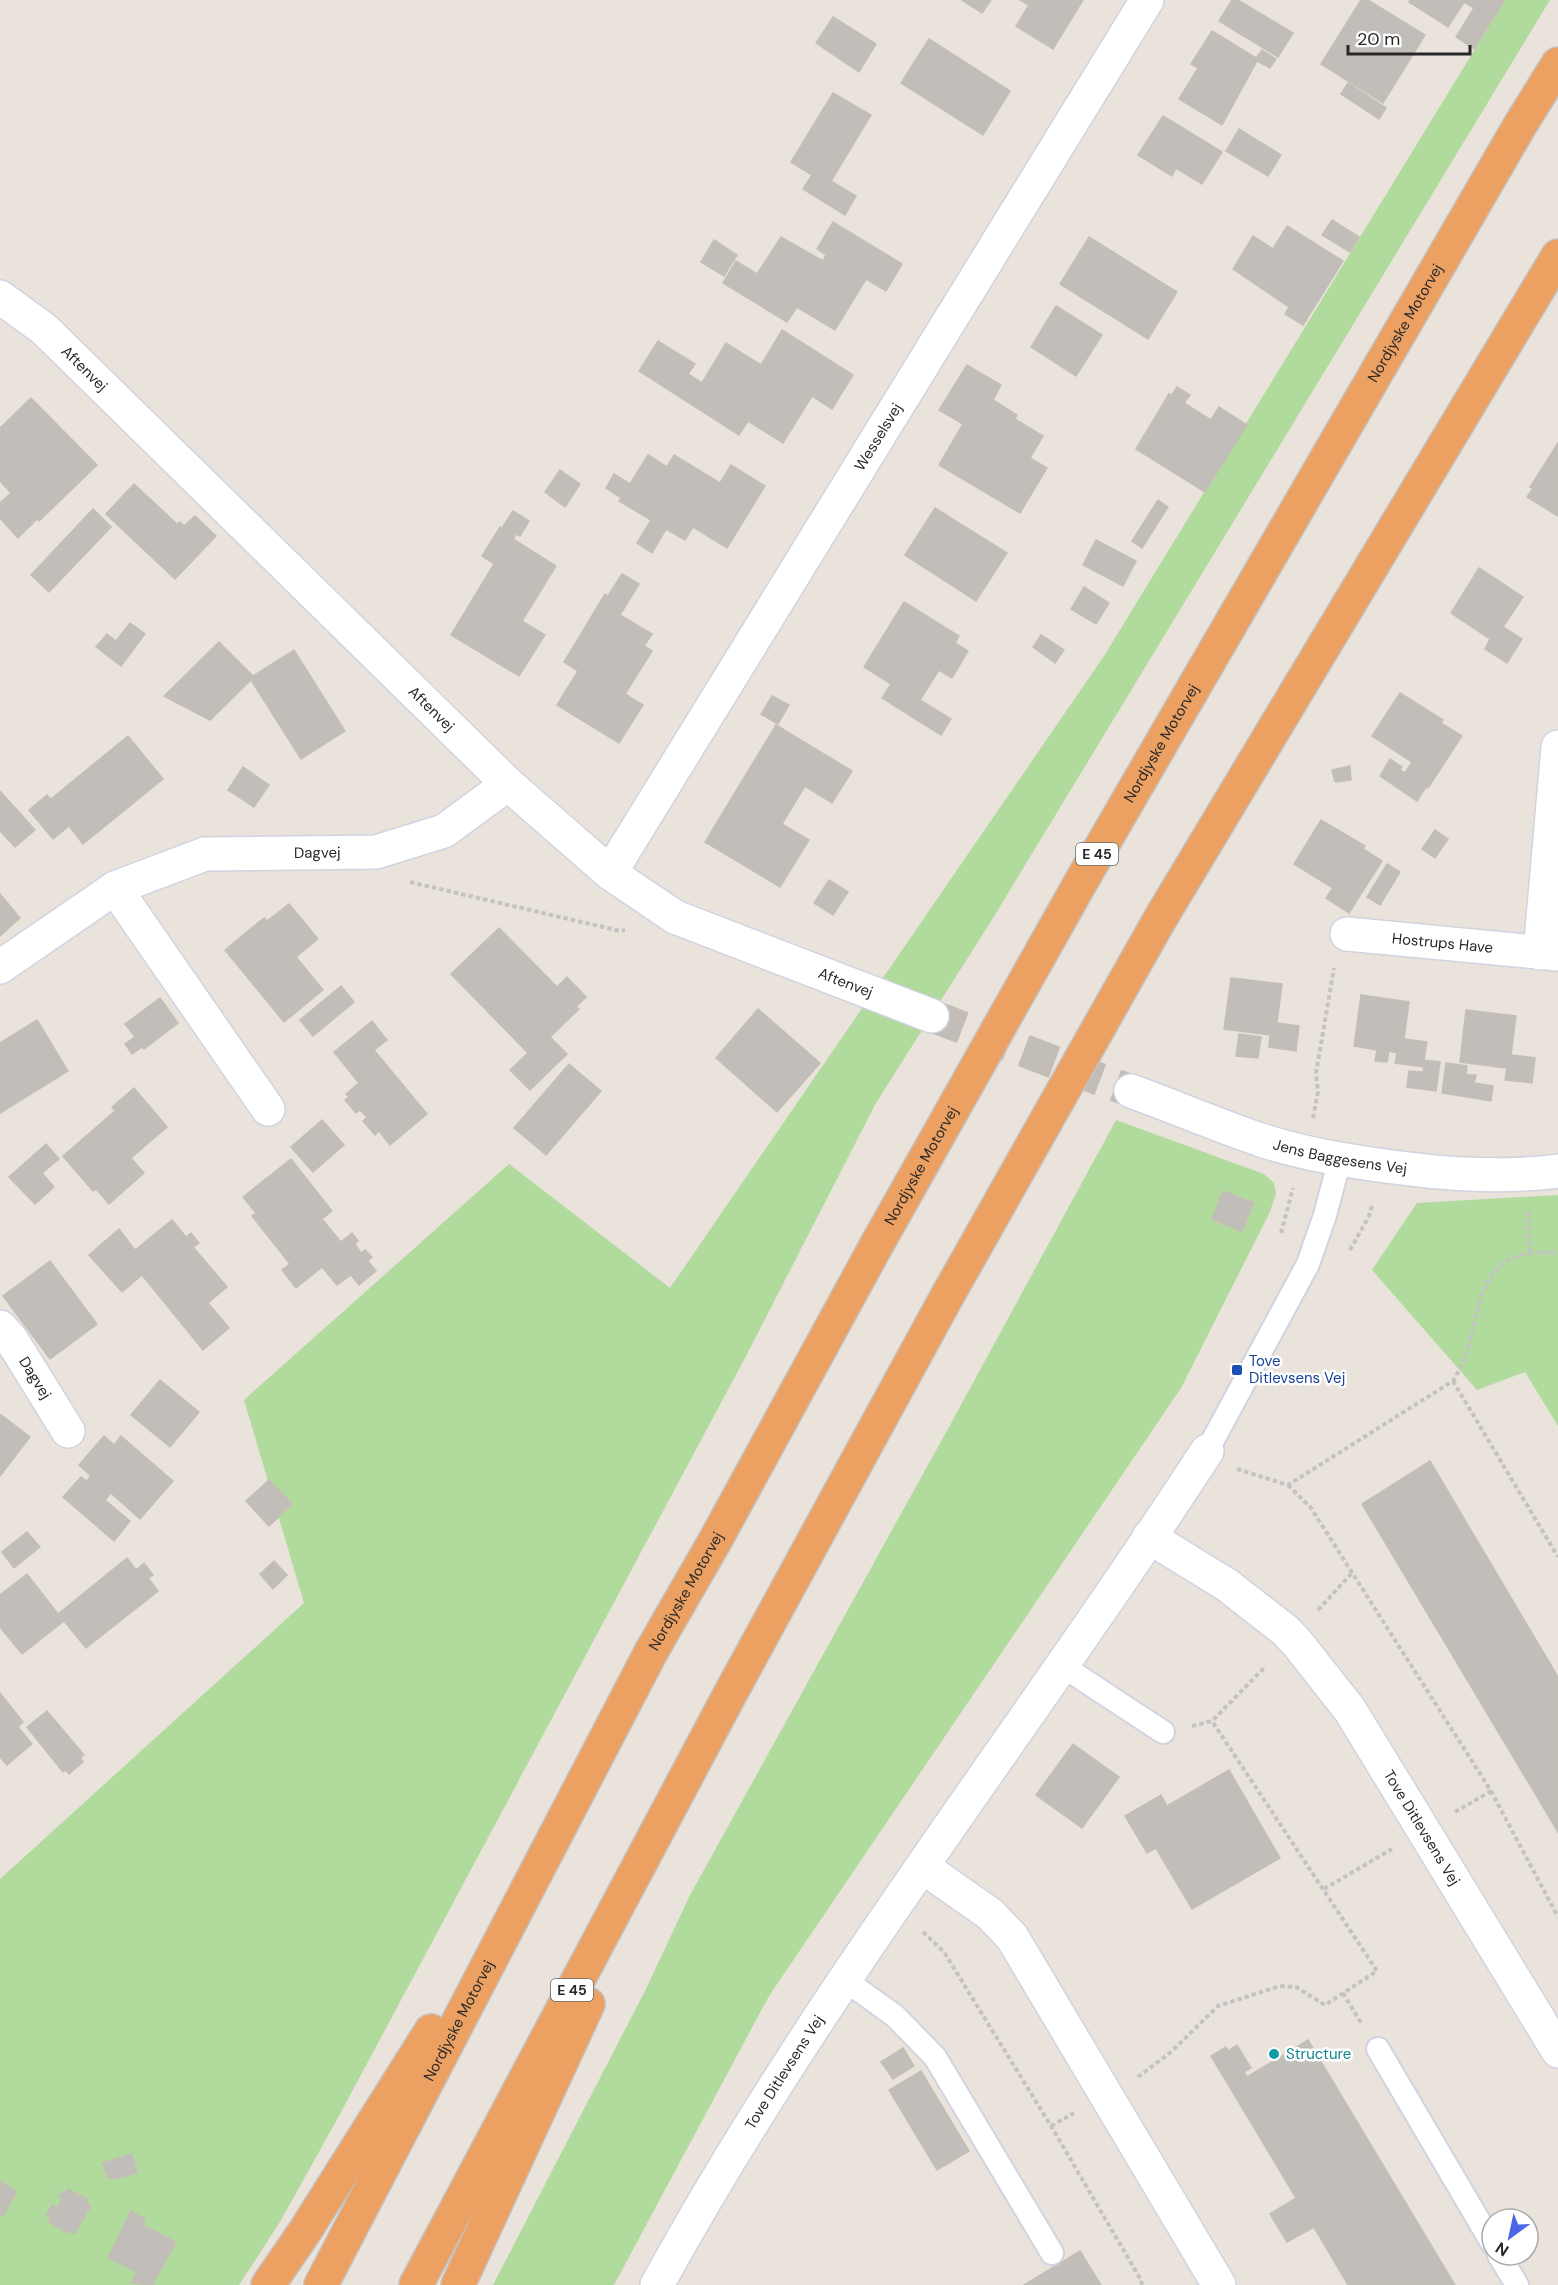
<svg xmlns="http://www.w3.org/2000/svg" width="1558" height="2285" font-family="'DM Sans',sans-serif">
	<style>
		.green { fill: #b1da9d }
		.building { fill: #c1bdb8; stroke: #c4bfb5; stroke-width: 1.5 }
		.lines { fill: none; stroke-linecap: round; stroke-linejoin: round }
		.street-tunnel { stroke: #c2beb7; stroke-width: 33; stroke-dasharray: 33 16; stroke-linecap: butt }
		.lane-casing { stroke: #d1d3e0; stroke-width: 26 }
		.street-casing { stroke: #d1d3e0; stroke-width: 36 }
		.highway-casing { stroke: #c3c3c3; stroke-width: 36 }
		.path { stroke: #c3c3c3; stroke-width: 4; stroke-dasharray: 4.5 3; stroke-linecap: butt }
		.lane { stroke: #fff; stroke-width: 22 }
		.street { stroke: #fff; stroke-width: 33 }
		.highway { stroke: #eca163; stroke-width: 33 }
		.transit-dot { fill: #1a4fb4; stroke: #fff; stroke-width: 2 }
		.culture-dot { fill: #0f9aa8; stroke: #fff; stroke-width: 2 }
		.labels { text-anchor: middle; stroke-width: 5; stroke-linejoin: round; paint-order: stroke }
		.shield { fill: #fff; stroke: #686868; stroke-width: 1.5 }
		.shield-label { font-size: 14px; font-weight: bold; fill: #282828 }
		.street-label { font-size: 15px; fill: #282828; stroke: #fff }
		.transit-label { font-size: 15px; fill: #164399; stroke: #fff; text-anchor: start }
		.culture-label { font-size: 15px; fill: #0d838f; stroke: #fff; text-anchor: start }
	</style>
	<rect width="100%" height="100%" fill="#e9e3db"/>
	<g class="green">
		<path d="M1505,0H1550L993,918L876,1103L745,1358L340,2114L280,2222L239,2285H0V1879L304,1603L244,1400L509,1164L670,1288L1104,656Z"/>
		<path d="M1116,1120L1264,1174L1274,1183L1276,1194L1269,1214L1181,1388L769,1996L614,2285H493L646,1989L689,1897L949,1427Z"/>
		<path d="M1558,1195V1426L1525,1372L1477,1390L1372,1270L1417,1203Z"/>
	</g>
	<g class="building">
		<path d="M962,0H991L982,13Z"/>
		<path d="M1020,0H1083L1053,49L1016,26L1029,5Z"/>
		<path d="M1232,0H1238L1293,33L1278,57L1219,21Z"/>
		<path d="M1361,0H1368L1425,35L1383,103L1321,64Z"/>
		<path d="M1410,0H1505L1474,49L1456,37L1474,8L1464,2L1448,27L1409,2Z"/>
		<path d="M833,17L876,44L859,72L816,43Z"/>
		<path d="M1212,31L1256,58L1262,50L1276,59L1270,68L1257,61L1222,125L1179,99L1198,68L1191,64Z"/>
		<path d="M929,39L1010,91L983,135L901,83Z"/>
		<path d="M1348,83L1386,108L1379,119L1341,94Z"/>
		<path d="M833,93L871,115L831,181L856,196L845,215L803,189L812,175L791,162Z"/>
		<path d="M1163,116L1222,152L1202,184L1176,168L1172,176L1138,155Z"/>
		<path d="M1239,129L1281,155L1268,176L1226,151Z"/>
		<path d="M1332,220L1359,237L1350,252L1322,235Z"/>
		<path d="M833,222L902,264L886,291L866,279L835,330L797,307L787,322L723,283L736,261L757,274L781,237L823,261L826,255L817,249Z"/>
		<path d="M1287,226L1343,261L1303,325L1285,314L1289,307L1233,269L1253,236L1273,249Z"/>
		<path d="M1089,237L1177,292L1148,339L1060,284Z"/>
		<path d="M714,240L737,255L724,276L701,262Z"/>
		<path d="M1056,306L1102,335L1076,376L1031,347Z"/>
		<path d="M782,330L853,375L832,409L812,396L783,443L748,421L739,435L639,371L658,341L695,364L688,374L702,383L726,343L761,365Z"/>
		<path d="M967,365L1001,385L993,400L1017,415L1015,419L1043,436L1030,458L1047,468L1020,513L939,465L963,424L939,410Z"/>
		<path d="M1177,387L1190,395L1184,403L1211,420L1219,407L1247,425L1205,492L1136,449L1169,394L1172,395Z"/>
		<path d="M31,398L97,465L39,521L37,519L18,538L0,518V503L11,493L0,481V428Z"/>
		<path d="M1558,443V516L1527,497L1533,488L1530,487Z"/>
		<path d="M648,455L667,467L674,455L720,483L731,465L765,486L727,548L693,527L685,540L666,529L652,553L637,543L651,520L619,501L621,498L606,488L614,474L630,484Z"/>
		<path d="M560,470L580,484L565,507L545,492Z"/>
		<path d="M134,484L177,524L180,522L184,526L195,516L216,536L175,579L106,514Z"/>
		<path d="M1158,500L1168,507L1142,548L1132,541Z"/>
		<path d="M935,508L1007,553L976,601L905,555Z"/>
		<path d="M93,509L111,527L49,592L31,575Z"/>
		<path d="M513,511L529,521L520,536L516,534L513,539L556,566L522,621L545,635L519,676L451,635L494,564L482,556L500,527L502,528Z"/>
		<path d="M1096,540L1136,561L1123,586L1083,565Z"/>
		<path d="M1479,568L1523,597L1503,627L1522,639L1507,663L1485,649L1490,639L1451,613Z"/>
		<path d="M622,574L639,584L620,615L652,634L644,646L652,651L625,694L643,705L619,743L557,705L578,671L564,662L605,594L608,596Z"/>
		<path d="M1084,587L1109,603L1096,624L1071,609Z"/>
		<path d="M904,602L959,636L955,643L968,651L952,678L939,670L920,700L951,719L941,735L882,698L891,684L864,667Z"/>
		<path d="M130,623L145,634L121,666L96,647L107,634L116,641Z"/>
		<path d="M1041,635L1064,650L1055,663L1033,647Z"/>
		<path d="M219,642L253,676L294,650L345,731L301,759L251,680L210,720L164,696Z"/>
		<path d="M1400,693L1443,720L1441,723L1462,736L1428,788L1426,787L1417,801L1380,776L1390,759L1402,767L1400,770L1405,773L1412,762L1372,736Z"/>
		<path d="M772,696L789,705L778,724L761,714Z"/>
		<path d="M776,725L852,771L832,803L805,786L782,824L809,840L780,887L705,842Z"/>
		<path d="M128,736L163,779L83,844L69,826L53,839L29,810L47,795L51,799Z"/>
		<path d="M1350,766L1351,780L1335,782L1332,770Z"/>
		<path d="M243,767L269,785L254,807L228,790Z"/>
		<path d="M0,791L35,830L15,847L0,831Z"/>
		<path d="M1321,820L1365,846L1363,849L1382,861L1349,913L1326,898L1333,888L1294,864Z"/>
		<path d="M1435,830L1448,839L1435,858L1422,849Z"/>
		<path d="M1387,864L1400,872L1380,905L1367,897Z"/>
		<path d="M829,880L848,892L833,915L814,903Z"/>
		<path d="M0,894L20,918L0,936Z"/>
		<path d="M289,904L318,939L296,957L323,990L284,1022L225,950L264,918L267,921Z"/>
		<path d="M499,928L557,987L567,977L586,997L576,1007L579,1009L550,1037L567,1054L530,1090L510,1070L528,1053L451,974Z"/>
		<path d="M1231,978L1282,984L1277,1023L1299,1026L1296,1051L1269,1047L1270,1035L1224,1029Z"/>
		<path d="M341,986L354,1002L313,1036L300,1020Z"/>
		<path d="M1361,995L1409,1002L1404,1039L1427,1042L1424,1060L1440,1062L1436,1091L1407,1087L1409,1071L1423,1072L1424,1067L1395,1063L1397,1053L1389,1051L1387,1062L1375,1061L1377,1050L1354,1046Z"/>
		<path d="M160,998L178,1023L144,1049L142,1047L132,1054L125,1044L135,1037L125,1024Z"/>
		<path d="M758,1009L820,1063L777,1112L716,1058Z"/>
		<path d="M1466,1010L1516,1016L1511,1055L1535,1058L1532,1083L1505,1080L1507,1068L1460,1062Z"/>
		<path d="M37,1020L68,1071L0,1113V1043Z"/>
		<path d="M372,1021L387,1040L374,1050L427,1114L390,1145L379,1131L375,1135L363,1121L367,1117L360,1110L356,1113L345,1100L349,1097L346,1094L359,1083L334,1052Z"/>
		<path d="M1239,1034L1261,1037L1258,1058L1236,1056Z"/>
		<path d="M1446,1063L1467,1066L1466,1075H1476L1474,1083L1493,1086L1491,1101L1442,1093Z"/>
		<path d="M569,1064L601,1091L546,1155L514,1128Z"/>
		<path d="M134,1088L167,1127L131,1158L144,1173L109,1204L96,1189L93,1191L63,1156L115,1111L112,1107Z"/>
		<path d="M322,1120L344,1145L313,1172L291,1147Z"/>
		<path d="M46,1144L59,1159L42,1173L54,1187L35,1204L9,1177Z"/>
		<path d="M291,1159L332,1211L322,1219L341,1242L352,1233L358,1241L355,1244L361,1253L365,1250L372,1257L368,1261L376,1271L359,1285L351,1275L337,1285L322,1267L296,1288L282,1270L290,1264L252,1216L256,1213L243,1197Z"/>
		<path d="M1223,1191L1254,1203L1242,1232L1212,1219Z"/>
		<path d="M172,1220L186,1237L191,1233L199,1243L193,1247L227,1287L208,1303L229,1328L203,1350L142,1275L122,1292L89,1255L119,1229L135,1250Z"/>
		<path d="M50,1261L97,1324L50,1359L3,1296Z"/>
		<path d="M160,1380L199,1412L170,1447L131,1415Z"/>
		<path d="M0,1414L30,1437L0,1476Z"/>
		<path d="M104,1436L114,1445L121,1436L173,1481L140,1519L111,1493L105,1500L130,1521L114,1541L63,1497L81,1477L87,1481L91,1476L79,1465Z"/>
		<path d="M1430,1461L1558,1677V1832L1362,1504Z"/>
		<path d="M269,1480L292,1504L269,1526L246,1501Z"/>
		<path d="M27,1532L40,1547L14,1568L2,1552Z"/>
		<path d="M127,1558L136,1570L144,1563L153,1575L148,1578L158,1591L86,1648L64,1621L22,1654L0,1627V1595L27,1574L58,1614Z"/>
		<path d="M274,1561L287,1575L273,1589L260,1574Z"/>
		<path d="M0,1693L23,1722L18,1727L32,1744L7,1765L0,1757Z"/>
		<path d="M47,1711L84,1755L80,1758L83,1762L69,1774L66,1770L63,1772L27,1727Z"/>
		<path d="M1073,1744L1119,1777L1082,1828L1036,1795Z"/>
		<path d="M1229,1770L1280,1858L1192,1909L1156,1848L1147,1853L1125,1816L1161,1795L1167,1806Z"/>
		<path d="M1308,2040L1455,2285H1348L1314,2227L1287,2242L1270,2214L1296,2198L1211,2056L1226,2047L1228,2051L1237,2045L1251,2068L1244,2072L1247,2077Z"/>
		<path d="M903,2048L914,2066L893,2079L881,2062Z"/>
		<path d="M921,2071L969,2151L937,2170L889,2090Z"/>
		<path d="M132,2154L137,2173L115,2179L108,2178L102,2163Z"/>
		<path d="M0,2181L17,2192L3,2216L0,2215Z"/>
		<path d="M68,2189L87,2199L85,2202L91,2205L75,2234L69,2230L67,2233L49,2222L51,2219L46,2216L52,2205L57,2208L63,2198L59,2196L62,2191L66,2193Z"/>
		<path d="M131,2211L145,2219L143,2225L176,2242L152,2285L131,2283L137,2272L108,2258Z"/>
		<path d="M1080,2251L1101,2285H1024Z"/>
	</g>
	<g class="lines">
		<path class="street-tunnel" d="M932,1016L1131,1091"/>
		<defs>
			<g id="lane">
				<path d="M1207,1451L1308,1264L1325,1215L1340,1159"/>
				<path d="M1061,1665L1163,1732"/>
				<path d="M845,1980L895,2016L935,2057L1052,2253"/>
				<path d="M1378,2049L1492,2243"/>
				<path d="M1499,2255L1517,2285"/>
			</g>
			<g id="street">
				<path id="s1" d="M0,297L44,329L508,784L610,873L675,917L932,1016"/>
				<path id="s2" d="M610,873L1147,0"/>
				<path d="M115,888L268,1109"/>
				<path id="s3" d="M1347,934L1558,954"/>
				<path d="M1540,953L1558,747"/>
				<path id="s4" d="M0,967L115,888L205,854L376,852L444,831L508,784"/>
				<path id="s5" d="M1131,1091C1175,1107 1219,1126 1264,1141C1298,1152 1335,1159 1371,1164C1433,1173 1495,1179 1558,1171"/>
				<path id="s6" d="M0,1327L11,1339L68,1431"/>
				<path id="s7" d="M1149,1537L1227,1585L1286,1631L1298,1644L1350,1710L1558,2051"/>
				<path d="M923,1867L990,1914L1012,1937L1219,2285"/>
				<path id="s8" d="M657,2285C817,1993 1026,1730 1207,1451"/>
			</g>
			<g id="highway">
				<path d="M268,2285L305,2231L431,2031"/>
				<path id="s9" d="M321,2285L651,1652L716,1539L876,1246L1082,880L1519,127L1558,64"/>
				<path d="M416,2285L729,1696L945,1300L1160,919L1558,256"/>
				<path d="M458,2285L588,2004"/>
			</g>
		</defs>
		<use href="#lane" class="lane-casing"/>
		<use href="#street" class="street-casing"/>
		<use href="#highway" class="highway-casing"/>
		<g class="path">
			<path d="M410,882L620,931L625,930"/>
			<path d="M1313,1118L1318,1092L1316,1073L1334,968"/>
			<path d="M1528,1211L1530,1253"/>
			<path d="M1281,1233L1293,1188"/>
			<path d="M1350,1250L1369,1216L1373,1203"/>
			<path d="M1453,1381L1558,1557"/>
			<path d="M1237,1469L1288,1485L1453,1381C1457,1374 1461,1367 1464,1360C1479,1320 1475,1261 1530,1253C1539,1252 1549,1253 1558,1253"/>
			<path d="M1288,1485L1311,1508L1491,1791L1558,1917"/>
			<path d="M1318,1610L1352,1573"/>
			<path d="M1192,1726L1212,1721L1266,1666"/>
			<path d="M1455,1812L1491,1791"/>
			<path d="M1324,1889L1392,1849"/>
			<path d="M923,1932L944,1952L1051,2126L1141,2280L1142,2285"/>
			<path d="M1343,1993L1361,2023"/>
			<path d="M1138,2077L1171,2052L1218,2006L1280,1986L1296,1987L1325,2005L1377,1971L1212,1721"/>
			<path d="M1051,2126L1074,2113"/>
		</g>
		<use href="#lane" class="lane"/>
		<use href="#street" class="street"/>
		<use href="#highway" class="highway"/>
	</g>
	<rect class="transit-dot" x="1231" y="1364" width="12" height="12" rx="3"/>
	<circle class="culture-dot" cx="1274" cy="2054" r="6"/>
	<g class="labels">
		<g class="shield">
			<rect x="1076" y="843" width="42" height="22" rx="4.5"/>
			<rect x="551" y="1979" width="42" height="22" rx="4.5"/>
		</g>
		<g class="shield-label">
			<text x="1097" y="859">E 45</text>
			<text x="572" y="1995">E 45</text>
		</g>
		<g class="street-label">
			<text dy="5" stroke="none"><textPath href="#s9" startOffset="2242">Nordjyske Motorvej</textPath></text>
			<text dy="5" stroke="none"><textPath href="#s1" startOffset="111">Aftenvej</textPath></text>
			<text dy="5" stroke="none"><textPath href="#s2" startOffset="512">Wesselsvej</textPath></text>
			<text dy="5" stroke="none"><textPath href="#s1" startOffset="597">Aftenvej</textPath></text>
			<text dy="5" stroke="none"><textPath href="#s9" startOffset="1756">Nordjyske Motorvej</textPath></text>
			<text dy="5" stroke="none"><textPath href="#s4" startOffset="348">Dagvej</textPath></text>
			<text dy="5" stroke="none"><textPath href="#s3" startOffset="96">Hostrups Have</textPath></text>
			<text dy="5" stroke="none"><textPath href="#s1" startOffset="1101">Aftenvej</textPath></text>
			<text dy="5" stroke="none"><textPath href="#s5" startOffset="220">Jens Baggesens Vej</textPath></text>
			<text dy="5" stroke="none"><textPath href="#s9" startOffset="1270">Nordjyske Motorvej</textPath></text>
			<text dy="5" stroke="none"><textPath href="#s6" startOffset="62">Dagvej</textPath></text>
			<text dy="5" stroke="none"><textPath href="#s9" startOffset="784">Nordjyske Motorvej</textPath></text>
			<text dy="5" stroke="none"><textPath href="#s7" startOffset="406">Tove Ditlevsens Vej</textPath></text>
			<text dy="5" stroke="none"><textPath href="#s9" startOffset="298">Nordjyske Motorvej</textPath></text>
			<text dy="5" stroke="none"><textPath href="#s8" startOffset="248">Tove Ditlevsens Vej</textPath></text>
		</g>
		<g class="transit-label">
			<text x="1249" y="1366">Tove<tspan x="1249" dy="17">Ditlevsens Vej</tspan></text>
		</g>
		<g class="culture-label">
			<text x="1286" y="2059">Structure</text>
		</g>
	</g>
	<g transform="translate(1510 2237) rotate(213)"><circle r="28" fill="#ffffff" stroke="#a9a9a9" stroke-width="1.5"/>
	<path d="M0-4.5L10 22L0 15L-10 22Z" fill="#4b66e6"/>
	<text y="-9" font-size="16" font-weight="bold" text-anchor="middle" fill="#282828">N</text>
	</g>
	<path d="M1348 45v9h122v-9" fill="none" stroke="#282828" stroke-width="3"/>
	<text x="1357" y="45" font-size="18" fill="#282828" stroke="#ffffff" stroke-width="4.5" paint-order="stroke">20 m</text>
</svg>
